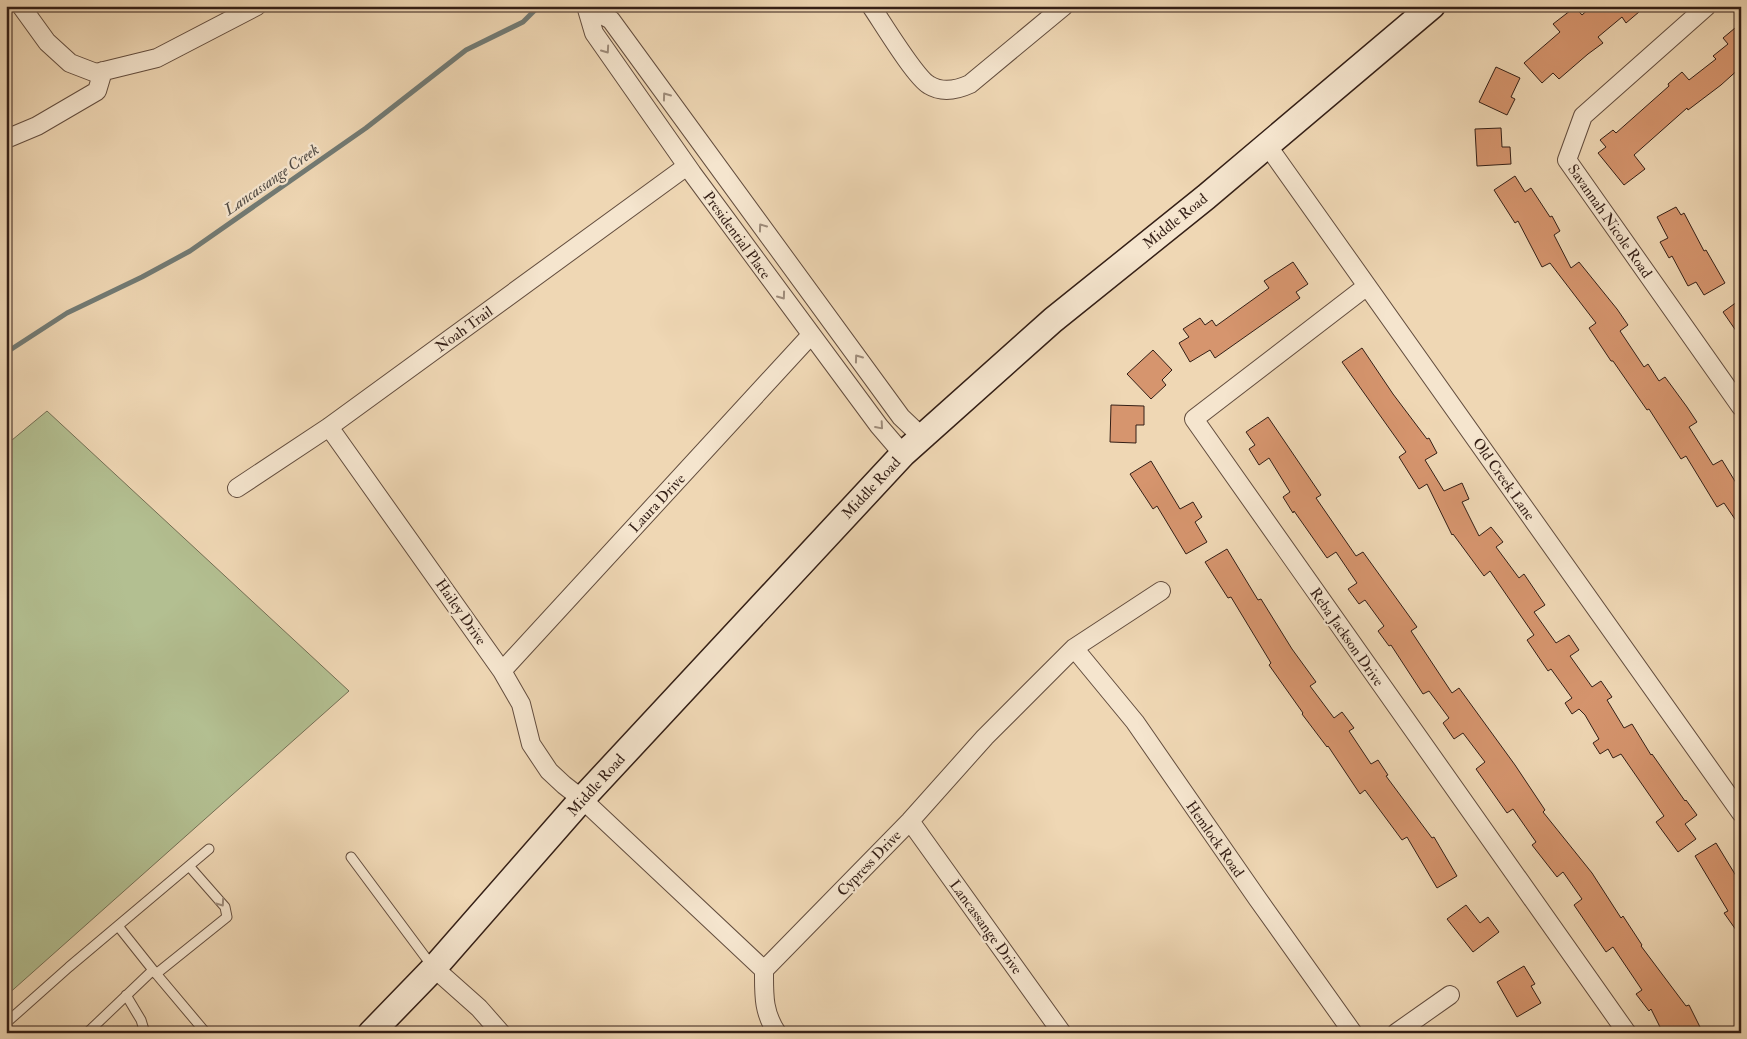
<svg xmlns="http://www.w3.org/2000/svg" width="1747" height="1039" viewBox="0 0 1747 1039" font-family="'IM FELL Double Pica',serif">
  <rect width="100%" height="100%" fill="#efd7b4"/>
  <filter id="stains"><feTurbulence type="fractalNoise" baseFrequency=".004" numOctaves="4"/><feColorMatrix values="0 0 0 0 .2 0 0 0 0 .09 0 0 0 0 .02 0 0 0 .5 -.17"/></filter>
  <radialGradient id="worn" r=".72"><stop offset=".6" stop-color="#630" stop-opacity="0"/><stop offset="1" stop-color="#630" stop-opacity=".3"/></radialGradient>
  <!-- green -->
  <path fill="#b3bf91" stroke="#746f54" d="M47,411l302,280 -343,305v-551z"/>
  <g fill="none" stroke-linecap="round" stroke-linejoin="round">
    <!-- stream -->
    <path stroke="#727b75" stroke-width="5" d="M6,356l4,-6 57,-37 75,-36 48,-26 176,-123 100,-78 57,-28 16,-16"/>
  </g>
  <!-- building -->
  <path fill="#d6956e" stroke="#341f16" d="M1592,6h54l-20,17 -4,-6 -24,20 5,6 -15,11 -29,25 -6,-6 -11,10 -18,-20 36,-31 -7,-8 22,-17 7,8z
    M1741,23v44l-20,18 -33,25 -1,-2 -53,47 11,14 -21,16 -26,-32 8,-6 -6,-7 13,-10 3,3 53,-47 -1,-2 14,-12 7,8 27,-21 -3,-3 15,-12 -5,-6z
    M1496,67l24,11 -9,19 4,2 -8,16 -28,-13z
    M1501,128l1,19h8l1,17 -34,2 -2,-37z
    M1515,176l10,16 6,-4 19,29 2,-1 8,15 -6,4 17,33 8,-6 38,47 11,16 -8,6 24,36 4,-3 11,17 6,-4 22,30 10,15 -8,5 24,38 9,-5 19,31v37l-17,-25 -7,4 -31,-51 -5,3 -32,-50 -2,1 -34,-49h-2l-22,-33 7,-5 -46,-60 -8,4 -24,-46 -3,2 -21,-33z
    M1676,207l5,8 3,-2 20,38 2,-1 19,33 -21,12 -8,-13 -8,4 -16,-30 -3,2 -9,-16 8,-4 -11,-21z
    M1293,262l15,22 -12,8 4,6 -85,60 -5,-8 -20,12 -11,-19 10,-6 -6,-8 17,-11 5,7 7,-5 4,6 53,-38 -5,-7z
    M1741,299v39l-18,-26z
    M1362,348l31,46 34,45 2,-1 8,15 -12,7 19,31 18,-8 7,16 -7,3 17,34 12,-9 12,15 -7,5 23,31 5,-4 21,31 -11,7 22,31 13,-8 10,15 -9,6 22,31 9,-6 11,16 -5,3 17,28 8,-4 19,31 1,-1 33,47 1,-1 11,15 -12,9 11,15 -18,13 -22,-30 8,-6 -43,-62 -8,4 -5,-9 -8,5 -7,-11 6,-4 -14,-24 -6,-6 -7,5 -7,-11 7,-5 -21,-29 -3,2 -21,-31 7,-5 -44,-64 -6,5 -31,-42 -1,1 -25,-51 -8,5 -20,-32 7,-5 -64,-90z
    M1153,350l19,20 -10,10 4,5 -15,14 -24,-25z
    M1111,405l33,1v19h-8v18l-26,-1z
    M1268,417l53,78 -5,3 40,58 7,-4 54,75 -6,4 41,62 7,-5 56,77 30,45 -2,2 49,61 29,45 2,-2 19,29 -1,1 45,60 3,-1 14,28h-40l-12,-24 -2,2 -13,-17 6,-4 -29,-43 -7,5 -32,-47 8,-6 -19,-27 -6,5 -25,-32 4,-3 -23,-33 -6,4 -31,-44 9,-7 -22,-29 -9,6 -11,-16 6,-5 -20,-27 -6,3 -32,-49 -2,1 -11,-15 6,-5 -19,-26 -6,4 -11,-15 9,-6 -21,-31 -9,6 -33,-47 -1,2 -10,-16 7,-5 -21,-34 -10,7 -10,-16 6,-4 -9,-13z
    M1151,461l29,48 13,-7 9,15 -7,5 12,20 -21,12 -29,-48 -4,3 -23,-35z
    M1227,549l31,51 3,-1 31,50 24,33 -6,4 24,32 8,-6 12,16 -5,3 22,33 7,-4 10,15 -2,1 46,62 2,-1 23,39 -20,12 -30,-51 -5,3 -37,-50 -5,4 -32,-48 -1,1 -25,-33 1,-1 -34,-48 2,-2 -40,-66 -3,1 -23,-36z
    M1716,843l25,41v53l-17,-24 4,-2 -33,-55z
    M1466,905l14,18 8,-6 11,15 -26,20 -26,-33z
    M1524,966l11,18 -4,2 10,17 -24,14 -20,-35z"/>
  <g fill="none" stroke-linecap="round" stroke-linejoin="round">
    <!-- service casing -->
    <g stroke="#634d3e" stroke-width="11">
      <path id="service" d="M351,857l81,109
        M118,926l35,44
        M156,974l71,-57 -2,-10 -36,-41
        M126,995l15,25 4,13
        M6,1023l63,-56 140,-118
        M87,1033l66,-63 53,63"/>
    </g>
    <!-- minor casing -->
    <g stroke="#634d3e" stroke-width="20">
      <path id="minor" d="M21,6l26,36 23,21 26,10 61,-15 100,-52
        M586,6l8,27 98,140 187,253 24,28
        M586,6l25,14 290,397 21,20
        M871,6c11,16 44,71 58,79 13,8 28,5 41,-1l94,-78
        M1707,6l-124,110 -16,44 174,247
        M6,139l31,-13 60,-35 6,-20
        M1267,145l474,668
        M1367,286l-173,133 433,614
        M329,427l173,244 19,33 10,40 18,27 15,14 18,14 182,171
        M237,488l92,-61 358,-261
        M1074,648l61,74 122,176 96,135
        M502,671l309,-336
        M910,821l152,212
        M434,968l45,40 22,25
        M764,970l146,-149 75,-84 89,-89 87,-57
        M764,970c0,25 -1,42 13,63
        M1396,1033l54,-38"/>
    </g>
    <!-- secondary casing -->
    <g stroke="#341f16" stroke-width="28">
      <path id="secondary" d="M371,1033l63,-65 148,-169 321,-345 150,-134 153,-123 226,-191"/>
    </g>
    <!-- service -->
    <use href="#service" stroke="#f5e5ce" stroke-width="9"/>
    <!-- minor -->
    <use href="#minor" stroke="#f5e5ce" stroke-width="18"/>
    <!-- secondary -->
    <use href="#secondary" stroke="#f5e5ce" stroke-width="25"/>
  </g>
  <!-- one-way arrows -->
  <defs><path id="oneway-chevron" d="M-2-3.5L2.5 0L-2 3.5" fill="none" stroke-width="1.6" stroke-linecap="round" stroke-linejoin="round" transform="scale(1.25)"/></defs>
  <g stroke="#9e8c7b">
    <use href="#oneway-chevron" transform="translate(606 50) rotate(55)"/>
    <use href="#oneway-chevron" transform="translate(666 96) rotate(-126)"/>
    <use href="#oneway-chevron" transform="translate(762 227) rotate(-126)"/>
    <use href="#oneway-chevron" transform="translate(782 296) rotate(54)"/>
    <use href="#oneway-chevron" transform="translate(858 358) rotate(-126)"/>
    <use href="#oneway-chevron" transform="translate(880 426) rotate(49)"/>
    <use href="#oneway-chevron" transform="translate(221 903) rotate(55)"/>
  </g>
  <g text-anchor="middle" stroke-width="4.5" stroke-linejoin="round" paint-order="stroke">
    <!-- street labels -->
    <g font-size="15" fill="#341f16" stroke="#f5e5ce">
      <text transform="translate(1175 221) rotate(-39)" y="5">Middle Road</text>
      <text transform="translate(1610 221) rotate(55)" y="5">Savannah Nicole Road</text>
      <text transform="translate(737 235) rotate(54)" y="5">Presidential Place</text>
      <text transform="translate(464 329) rotate(-36)" y="5">Noah Trail</text>
      <text transform="translate(1504 479) rotate(55)" y="5">Old Creek Lane</text>
      <text transform="translate(871 488) rotate(-47)" y="5">Middle Road</text>
      <text transform="translate(657 503) rotate(-47)" y="5">Laura Drive</text>
      <text transform="translate(461 612) rotate(55)" y="5">Hailey Drive</text>
      <text transform="translate(1347 637) rotate(55)" y="5">Reba Jackson Drive</text>
      <text transform="translate(596 785) rotate(-48)" y="5">Middle Road</text>
      <text transform="translate(1215 839) rotate(55)" y="5">Hemlock Road</text>
      <text transform="translate(869 863) rotate(-46)" y="5">Cypress Drive</text>
      <text transform="translate(986 927) rotate(54)" y="5">Lancassange Drive</text>
    </g>
    <!-- water labels -->
    <g font-size="16" font-style="italic" fill="#534d46" stroke="#f5e5ce">
      <text transform="translate(271 179) rotate(-35)" y="6">Lancassange Creek</text>
    </g>
  </g>
  <!-- margin -->
  <rect width="1747" height="1039" fill="none" stroke="#efd7b4" stroke-width="25"/>
  <rect x="8" y="8" width="1732" height="1024" fill="none" stroke="#341f16" stroke-width="2.5"/>
  <rect x="12" y="12" width="1722" height="1014" fill="none" stroke="#341f16"/>
  <rect width="100%" height="100%" filter="url(#stains)"/>
  <rect width="100%" height="100%" fill="url(#worn)"/>
</svg>
